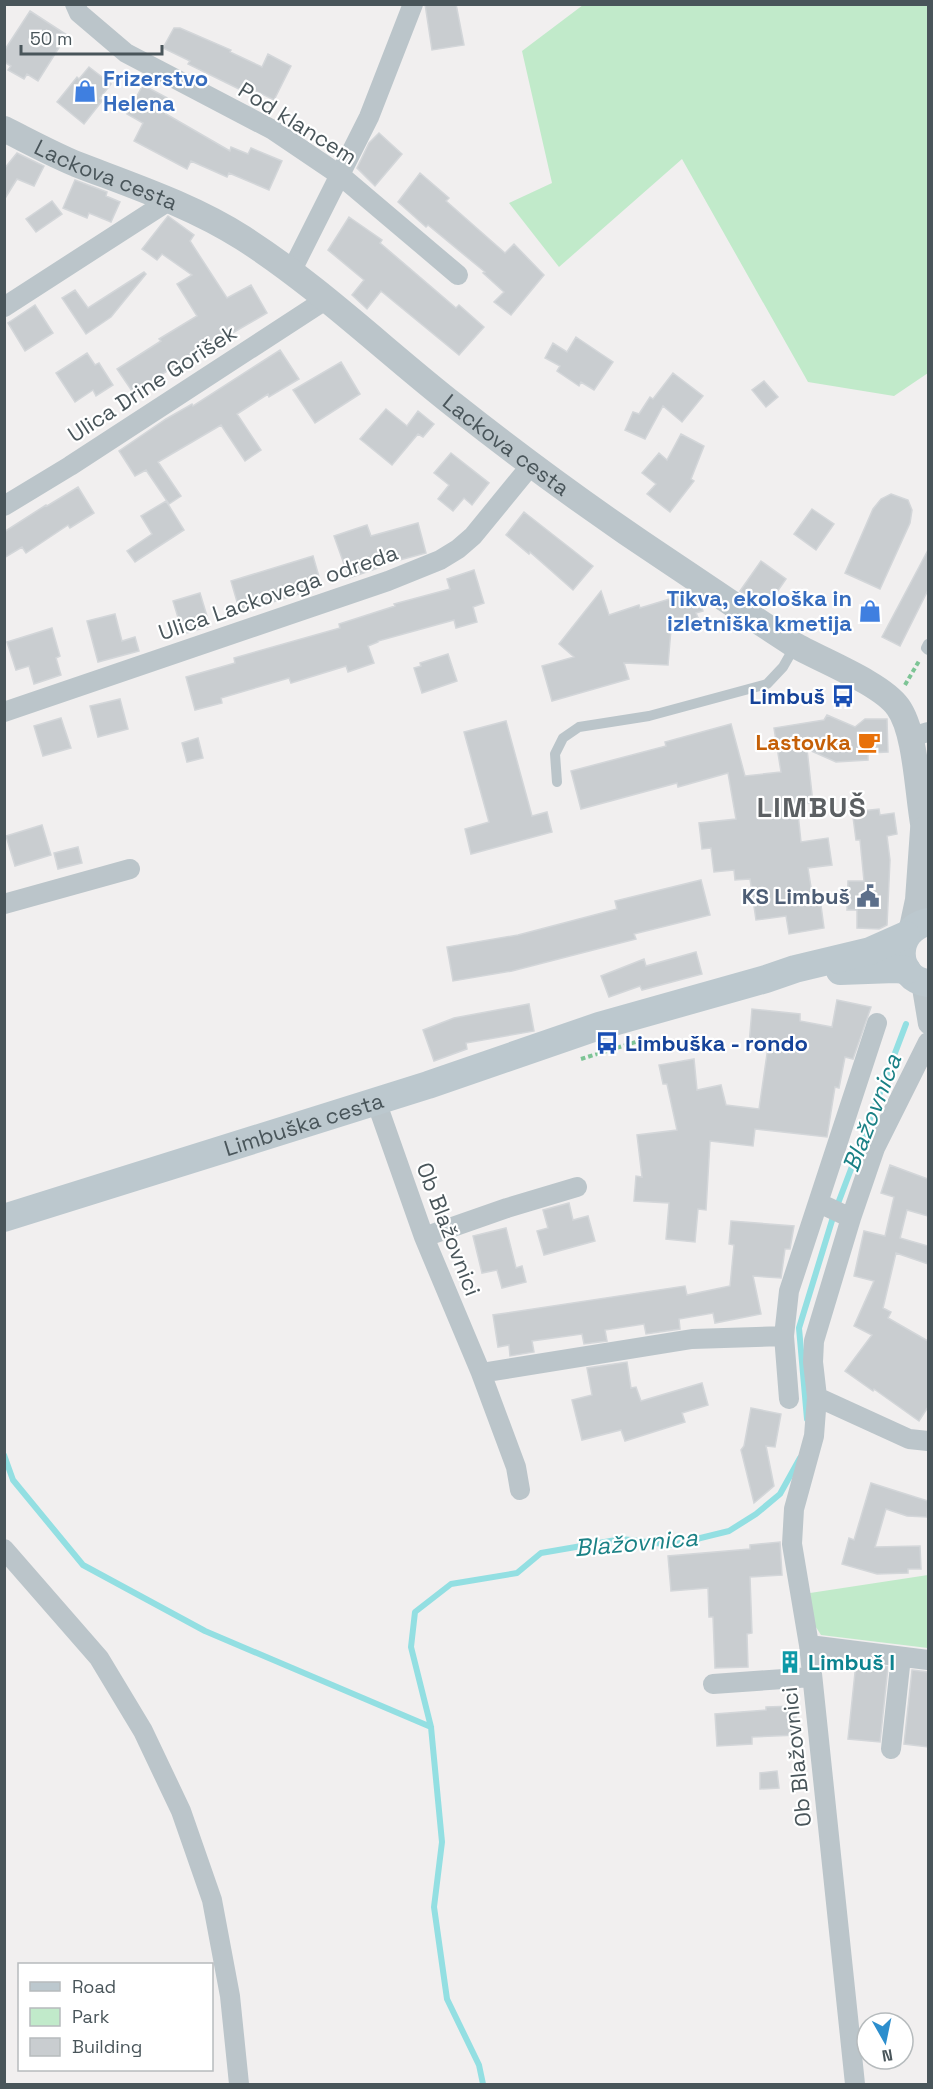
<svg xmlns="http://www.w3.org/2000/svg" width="933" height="2089" viewBox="0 0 933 2089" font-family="'Space Grotesk',sans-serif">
  <rect width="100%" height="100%" fill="#f1efef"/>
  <!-- green -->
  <path fill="#c1eaca" d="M583,5h345v368l-34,23 -86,-14 -126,-223 -123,108 -50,-64 43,-20 -30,-132z
    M928,1575v73l-107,-13 -9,-14 -2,-28z"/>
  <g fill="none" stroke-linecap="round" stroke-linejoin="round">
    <!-- stream -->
    <path stroke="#93dfe2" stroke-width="6" d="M807,1419l-8,-91 35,-114 72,-190
      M4,1455l9,25 70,85 122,66 226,96
      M483,2084l-4,-19 -32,-66 -13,-92 8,-65 -11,-115 -20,-80 4,-35 36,-28 66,-11 24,-20 81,-14 50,6 57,-14 27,-17 24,-20 20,-36"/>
  </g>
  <!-- building -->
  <path fill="#c9cdd0" stroke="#d3d6d9" stroke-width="1.5" d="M425,4h31l8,41 -32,5z
    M30,11l37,24 -29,46 -11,-7 -3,5 -16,-9 3,-4 -7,-4v-11z
    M174,28h6l51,22 -1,2 32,15 6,-13 23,12 -17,34 -20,-10 -3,5 -63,-31 2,-3 -27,-13z
    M89,67l22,17 -11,14 2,3 -18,23 -27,-22 20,-25 2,2z
    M143,85l30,16 -7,13 64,37 1,-4 17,7 3,-6 31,13 -13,29 -40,-17 -2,4 -36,-16 -4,8 -53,-28 9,-18 -16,-9z
    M379,133l23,21 -27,32 -18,-18 12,-25z
    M17,153l27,13 -10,20 -17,-7 -13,21v-31z
    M420,173l29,25 -3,3 59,52 9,-9 30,31 -33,40 -17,-13 10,-10 -21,-19 2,-1 -57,-47 -2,2 -28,-25z
    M75,180l32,12 -1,4 14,6 -9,20 -22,-9 -2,5 -24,-10z
    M52,201l10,13 -26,18 -10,-13z
    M168,216l26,19 -4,6 37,57 24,-13 16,28 -105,61 -28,20 -17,-25 44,-28 -2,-2 38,-23 -20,-32 15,-9 -30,-21 -5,6 -15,-11z
    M349,217l33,23 -2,3 76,65 3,-3 25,22 -25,28 -78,-64 -14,18 -15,-14 12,-15 -36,-30z
    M144,272l2,2 -35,43 -25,17 -24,-36 13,-8 13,18z
    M35,305l18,28 -28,18 -17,-28z
    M576,337l37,25 -19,28 -13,-8 -2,4 -22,-15 3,-5 -15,-8 8,-15 14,9z
    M280,350l19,29 -30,18 -1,-3 -31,20 24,36 -16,11 -24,-36 -63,37 23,34 -12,8 -23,-34 -11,6 -16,-25 47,-32 26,-15 1,2z
    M87,353l8,12 4,-2 14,22 -17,11 -3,-6 -18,12 -19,-29z
    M341,362l19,32 -45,29 -22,-33z
    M673,373l30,23 -21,26 -19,-16 -18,33 -20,-9 8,-18 6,2 11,-17 3,2z
    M764,381l14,16 -12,10 -14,-17z
    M386,409l21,17 11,-15 16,13 -11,13 -5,-3 -26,31 -32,-26z
    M681,434l23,12 -13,33 3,2 -24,31 -23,-18 9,-10 -14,-11 17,-20 8,7z
    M451,453l38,30 -17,22 -8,-7 -11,13 -15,-12 11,-14 -15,-12z
    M78,487l16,26 -24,15 -2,-3 -42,28 -4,-6 -18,11v-26l42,-27 1,1z
    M891,494l17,6 4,10 -2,13 -30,66 -35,-16 28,-64 8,-10z
    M166,501l18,29 -49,32 -8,-11 25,-17 -11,-18z
    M812,509l22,15 -18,26 -22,-16z
    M524,512l69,54 -20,24 -43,-38 -1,2 -23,-19z
    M418,523l8,30 -45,12v2l-32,11 -15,-42 33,-11 4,11z
    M928,550v40l-28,56 -18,-9z
    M313,556l9,31 -82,25 -9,-31z
    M761,561l25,18 -20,29 -26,-17z
    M474,570l10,33 -11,4 4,15 -21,6 -2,-8 -76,21v1l-10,4 6,17 -26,9 -2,-6 -55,17 -2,-5 -68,20 1,5 -27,7 -9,-33 49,-14 -1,-5 106,-30 -1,-4 56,-18 -1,-2 56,-15 -3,-10z
    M601,591l8,24 30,-10 1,3 49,-15 10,7 4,11 -7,2 3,7 -28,9 -3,36 -44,-2 5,16 -77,22 -10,-35 32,-9 -15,-13z
    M200,593l10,33 -27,8 -10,-33z
    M115,614l7,27 13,-4 4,14 -41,11 -11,-41z
    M52,628l8,28 -4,2 5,17 -27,9 -5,-18 -13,4 -9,-28z
    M448,654l9,27 -35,12 -8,-25 7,-2 -1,-3z
    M120,699l8,30 -30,8 -8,-31z
    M827,715l28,12 10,-8h22l1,33 -20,1v7l-32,2 -29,-13 6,54 -16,1 4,38 27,-4 4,27 -24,3 5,32 7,-2 4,30 -35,6 -3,-18 -30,4 -6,-41 -15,1 -1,-10 -20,2 -3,-24 -9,1 -3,-26 37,-4 -8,-46 -50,14 -1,-4 -96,26 -10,-38 95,-25 -1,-4 66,-18 14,52 36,-4 -7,-44 50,-8z
    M61,718l10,30 -28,8 -9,-30z
    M506,721l26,95 15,-4 5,20 -81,22 -6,-25 24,-7 -25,-90z
    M198,738l5,20 -16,4 -5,-19z
    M879,809l1,6 14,-2 3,21 -10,2 3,24 -3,65 -8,4 -22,-1v-18h-10l1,-29h16l-4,-41h-4l-3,-23 9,-1 -1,-5z
    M42,825l9,30 -36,11 -9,-30z
    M78,847l4,16 -24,6 -4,-16z
    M701,880l9,35 -76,19 2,5 -124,32 -59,10 -6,-34 71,-12 99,-26 -2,-8z
    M696,952l6,22 -60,16 -2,-4 -31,11 -8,-21 43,-17 2,7z
    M837,1000l34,7 -18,52 -8,-2 -6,31 -4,-1 -8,50 -72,-8 -2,17 -43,-5 -4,69 -8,-1 -3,33 -29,-3 3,-36 -35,-2 2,-25 6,1 -5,-42 40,-5 -10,-46h-4l-4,-19 35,-6 3,31 24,-5 5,20 33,4 9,-62 -19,-2 3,-36 48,5v7l32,6z
    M529,1004l5,27 -68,12 1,6 -33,12 -11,-31 31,-12z
    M890,1165l38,14v37l-21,-6 -7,28 28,8v18l-32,-11 -13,55 8,4 -3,6 40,23v66l-9,14 -45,-32 -1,2 -28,-20 27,-36 -18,-9 20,-45 -20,-5 10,-45 21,5 9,-39 -13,-4z
    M569,1203l4,17 15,-4 7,25 -51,14 -7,-24 11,-3 -5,-18z
    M731,1221l63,5 -4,23h-5l-4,29 -28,-2 8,38 -46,9 -2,-10 -34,6 1,10 -34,5 -2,-10 -39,6 2,11 -23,3 -2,-10 -50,7 2,11 -24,4 -1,-11 -11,2 -5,-32 192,-29 2,9 43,-9 4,-41 -5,-1z
    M506,1228l10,40 6,-2 4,16 -24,6 -5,-18 -15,3 -9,-37z
    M627,1362l4,26 5,-1 5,14 61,-18 6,22 -26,8 3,9 -60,19 -4,-11 -39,10 -10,-40 20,-5 -5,-27z
    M751,1408l30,6 -6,33 -9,-1 8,40 -20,17 -13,-53 3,-4z
    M871,1483l57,18 -1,16 -20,-1 -21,-7 -11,38 45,-1 1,23h-13v4l-31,1 -35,-10 7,-26 5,2z
    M780,1542l2,33 -32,2 2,56 -5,1 1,33 -33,1 -2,-51h-4l-1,-29 -37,3 -3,-35 82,-7v-4z
    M856,1663l32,4 -8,75 -32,-3z
    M912,1670l16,2v75l-24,-3z
    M795,1706l3,29 -46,2v7l-35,2 -2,-32 51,-4v-3z
    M777,1771l2,17 -19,1v-16z"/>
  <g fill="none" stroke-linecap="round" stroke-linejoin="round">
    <!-- path -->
    <path stroke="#7dc495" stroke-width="4" stroke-dasharray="4.5 3" stroke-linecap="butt" d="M905,685l14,-24
      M581,1059l61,-19"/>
    <!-- service -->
    <path stroke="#bbc5ca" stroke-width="10" d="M928,644l-2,4 2,2
      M557,782l-2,-28 8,-16 16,-11 70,-11 118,-32 16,-17 12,-21"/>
    <!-- minor -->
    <path stroke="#bbc5ca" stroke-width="20" d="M75,4l4,9 47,40 147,77 68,46 117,99
      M291,272l78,-155 44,-113
      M4,307l166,-107
      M4,506l66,-40 255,-166
      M4,712l384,-131 52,-21 18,-11 15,-13 59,-72
      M911,737l17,-5
      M4,904l126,-35
      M921,982l7,42
      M376,1101l48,136 57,136 35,94 4,23
      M819,1203l32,15
      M424,1237l83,-29 70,-21
      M481,1373l211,-34 92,-3
      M817,1397l92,42 19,2
      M789,1399l-5,-63 5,-45 88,-268
      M4,1549l95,109 44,73 38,80 31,89 18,96 9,88
      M809,1645l119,15
      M713,1684l99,-7
      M891,1749l10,-92
      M855,2084l-46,-439 -17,-101 2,-35 20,-73 3,-39 -4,-35 1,-21 37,-123 24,-70 53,-106"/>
    <!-- tertiary -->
    <g stroke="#bbc5ca" stroke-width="26">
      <path id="s1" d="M4,129c24,12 48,25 72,35 57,22 115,41 167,74 75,48 141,112 211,167 72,57 146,111 222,161 39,26 78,53 117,78 27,16 88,39 105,63 21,29 19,104 30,142"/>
      <path d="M912,928l6,-28 5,-70"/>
    </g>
    <!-- secondary -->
    <g stroke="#bcc8ce" stroke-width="28">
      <path d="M928,922c-36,8 -34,57 0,61"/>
      <path d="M840,971l55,-2 12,1"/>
      <path id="s2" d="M4,1218l424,-133 171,-59 167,-47 29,-10 75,-18 36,-16"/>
    </g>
  </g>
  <!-- icons -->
  <defs>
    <g id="shop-bare" transform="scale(1.8)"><path d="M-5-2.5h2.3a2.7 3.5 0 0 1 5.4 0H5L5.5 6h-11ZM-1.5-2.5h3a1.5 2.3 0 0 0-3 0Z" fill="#3f7fe0" stroke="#fff" stroke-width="2.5" paint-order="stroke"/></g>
    <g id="bus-bare" transform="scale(1.8)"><path d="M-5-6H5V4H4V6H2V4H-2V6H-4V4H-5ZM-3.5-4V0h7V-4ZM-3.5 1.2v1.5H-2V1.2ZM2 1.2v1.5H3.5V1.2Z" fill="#1a4fb4" stroke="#fff" stroke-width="2.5" paint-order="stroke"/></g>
    <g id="cafe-bare" transform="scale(1.8)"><path d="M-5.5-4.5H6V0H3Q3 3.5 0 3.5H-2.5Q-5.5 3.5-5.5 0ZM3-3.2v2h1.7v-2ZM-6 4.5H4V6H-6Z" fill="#e8710a" stroke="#fff" stroke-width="2.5" paint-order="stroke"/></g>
    <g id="civic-bare" transform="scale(1.8)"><path d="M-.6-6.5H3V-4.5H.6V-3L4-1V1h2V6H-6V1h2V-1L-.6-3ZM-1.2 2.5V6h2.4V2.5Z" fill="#5c6f8a" stroke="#fff" stroke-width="2.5" paint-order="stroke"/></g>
    <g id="building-bare" transform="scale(1.8)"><path d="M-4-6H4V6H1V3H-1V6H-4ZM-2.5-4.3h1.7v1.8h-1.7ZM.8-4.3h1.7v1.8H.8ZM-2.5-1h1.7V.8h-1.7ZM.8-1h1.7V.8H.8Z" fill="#0f9aa8" stroke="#fff" stroke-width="2.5" paint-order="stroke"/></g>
  </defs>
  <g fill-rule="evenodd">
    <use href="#shop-bare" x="85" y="91"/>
    <use href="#shop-bare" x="870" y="611"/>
    <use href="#bus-bare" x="843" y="696"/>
    <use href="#cafe-bare" x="869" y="742"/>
    <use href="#civic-bare" x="868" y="896"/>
    <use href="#bus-bare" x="607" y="1043"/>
    <use href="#building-bare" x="790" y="1662"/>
  </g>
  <g text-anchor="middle" stroke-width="4.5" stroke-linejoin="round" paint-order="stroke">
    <!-- shop labels -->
    <g font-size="22" font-weight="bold" fill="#366cbe" stroke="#fff" text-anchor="start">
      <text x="103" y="86">Frizerstvo<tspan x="103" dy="25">Helena</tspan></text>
      <text x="852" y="606" text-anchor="end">Tikva, ekološka in<tspan x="852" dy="25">izletniška kmetija</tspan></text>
    </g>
    <!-- street labels -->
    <g font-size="22" fill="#49555a" stroke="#fff">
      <text transform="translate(298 123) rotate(32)" y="8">Pod klancem</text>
      <text dy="8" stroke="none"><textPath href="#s1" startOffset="112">Lackova cesta</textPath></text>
      <text transform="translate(152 383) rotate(-33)" y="8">Ulica Drine Gorišek</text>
      <text dy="8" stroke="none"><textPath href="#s1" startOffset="598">Lackova cesta</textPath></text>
      <text transform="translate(278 592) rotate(-19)" y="8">Ulica Lackovega odreda</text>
      <text dy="8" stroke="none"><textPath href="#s2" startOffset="314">Limbuška cesta</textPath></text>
      <text transform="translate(449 1229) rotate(69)" y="8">Ob Blažovnici</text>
      <text transform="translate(796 1757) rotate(-96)" y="8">Ob Blažovnici</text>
    </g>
    <!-- transit labels -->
    <g font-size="22" font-weight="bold" fill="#164399" stroke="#fff" text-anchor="end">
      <text x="825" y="704">Limbuš</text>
      <text x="625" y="1051" text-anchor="start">Limbuška - rondo</text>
    </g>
    <!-- food labels -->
    <g font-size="22" font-weight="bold" fill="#c56008" stroke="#fff" text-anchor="end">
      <text x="851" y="750">Lastovka</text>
    </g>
    <!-- service labels -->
    <g font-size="22" font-weight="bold" fill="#4e5e75" stroke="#fff" text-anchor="end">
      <text x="850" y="904">KS Limbuš</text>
    </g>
    <!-- culture labels -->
    <g font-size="22" font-weight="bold" fill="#0d838f" stroke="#fff" text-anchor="start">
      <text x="808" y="1670">Limbuš I</text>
    </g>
    <!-- water labels -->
    <g font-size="24" font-style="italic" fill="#1a8185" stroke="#fff">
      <text transform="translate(872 1113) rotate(-69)" y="8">Blažovnica</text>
      <text transform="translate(636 1543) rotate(-5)" y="8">Blažovnica</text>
    </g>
    <!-- district labels -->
    <g font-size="28" font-weight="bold" letter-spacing="1.5" fill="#5c6063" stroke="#fff">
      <text x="812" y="817">LIMBUŠ</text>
    </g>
  </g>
  <!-- border -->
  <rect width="933" height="2089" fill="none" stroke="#49555a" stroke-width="12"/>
  <!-- legend -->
  <rect x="18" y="1963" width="195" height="108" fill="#ffffff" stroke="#b6bbbd" stroke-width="1.5"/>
  <rect x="30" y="1982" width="30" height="9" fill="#bcc8ce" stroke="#b6bbbd" stroke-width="1.5"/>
  <text x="72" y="1993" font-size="18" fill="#49555a">Road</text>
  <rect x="30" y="2008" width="30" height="18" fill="#c1eaca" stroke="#b6bbbd" stroke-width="1.5"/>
  <text x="72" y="2023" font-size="18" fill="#49555a">Park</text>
  <rect x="30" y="2038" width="30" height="18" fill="#c9cdd0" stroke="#b6bbbd" stroke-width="1.5"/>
  <text x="72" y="2053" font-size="18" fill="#49555a">Building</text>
  <!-- north arrow -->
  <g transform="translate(885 2041) rotate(171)"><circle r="28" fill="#ffffff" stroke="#b6bbbd" stroke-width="1.5"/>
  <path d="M0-4.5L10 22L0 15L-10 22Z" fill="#2c8ecd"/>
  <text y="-9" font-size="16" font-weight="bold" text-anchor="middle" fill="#49555a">N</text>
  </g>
  <!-- scale -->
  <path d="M21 45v9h141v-9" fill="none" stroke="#49555a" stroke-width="3"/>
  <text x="30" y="45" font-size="18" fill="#49555a" stroke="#ffffff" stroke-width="4.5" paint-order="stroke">50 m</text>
</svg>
